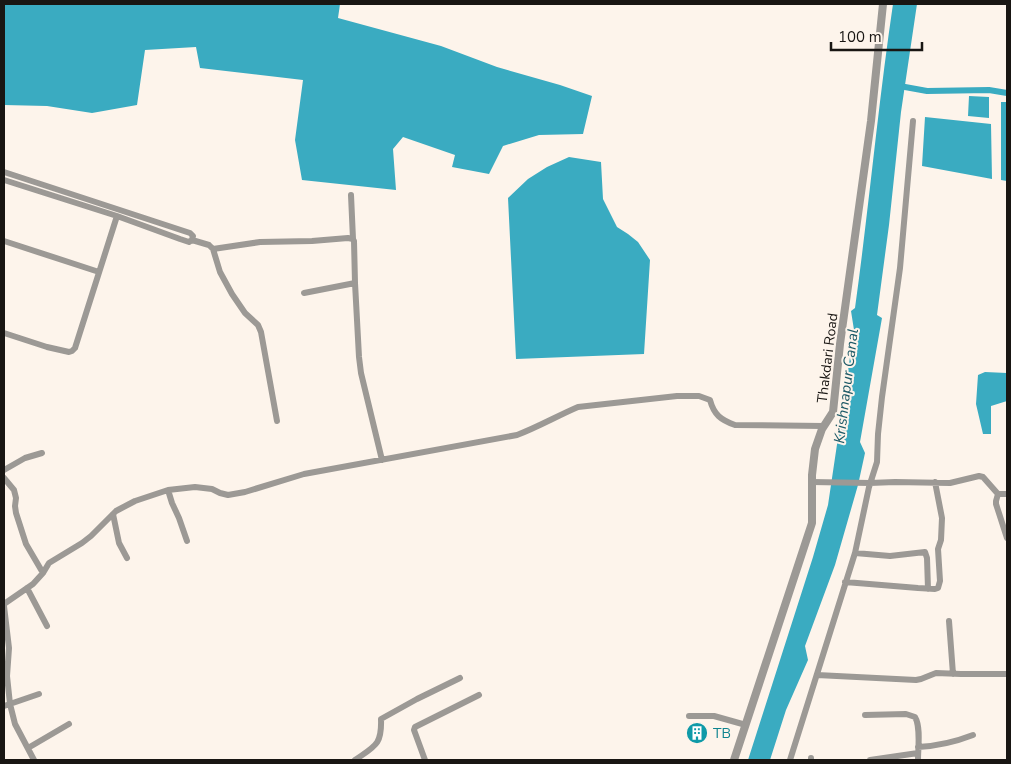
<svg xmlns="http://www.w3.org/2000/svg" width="1011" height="764" viewBox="0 0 1011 764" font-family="'Nunito Sans',sans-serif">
  <rect width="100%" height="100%" fill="#fdf4eb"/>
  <!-- water -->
  <path fill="#3aabc1" d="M4,4h336l-2,14 103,28 56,21 63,18 32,11 -9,38 -44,1 -36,11 -14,28 -37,-7 3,-12 -52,-18 -10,12 3,41 -94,-10 -7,-40 8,-60 -103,-12 -4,-21 -51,3 -8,55 -45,8 -45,-7 -43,-1z
    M893,4h24l-16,108 -12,113 -12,90 5,3 -22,124 5,11 -7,32 -23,80 -30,81 3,14 -22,50 -16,50h-22l65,-203 15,-52 26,-175 -3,-19 4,-3c14,-101 23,-203 38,-304z
    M969,96l20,1v21l-21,-2z
    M1001,102h6v79l-6,-1z
    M925,117l66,7 1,55 -70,-13z
    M569,157l32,5 2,37 14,28 11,7 10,8 12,18 -6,94 -128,5 -8,-161 20,-19 19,-12z
    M985,372l22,1v28l-16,5v28h-8l-7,-30 2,-29z"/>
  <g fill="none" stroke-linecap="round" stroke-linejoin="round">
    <!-- canal -->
    <path stroke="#3aabc1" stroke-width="6" d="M905,87l22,4 62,-1 18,3"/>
    <!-- minor -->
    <path stroke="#9c9995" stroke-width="6" d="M4,172l186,61 3,3 -1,4 -3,2 -9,-3 -63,-23 -113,-36
      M351,195l2,44
      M192,240l17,5 4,4 7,23 12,22 13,19 13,12 3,7 16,89
      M4,241l95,31
      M213,249l47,-7 52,-1 36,-3 5,1 1,2 1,42 4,74 2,16 21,87
      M304,293l51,-10
      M4,333l43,14 22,5 3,-1 3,-3 42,-132
      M4,470l21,-12 17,-5
      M4,478l10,12 2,8 -1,8 1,7 10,31 17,29
      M812,482l58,1 25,-1 55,1 29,-7 4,1 15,17h9
      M168,490l4,13 7,15 8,23
      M998,494l-2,7v3l11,34
      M113,514l6,29 8,15
      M855,553l35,3 35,-4 2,6 1,31
      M845,582l73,6 17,1 3,-1 2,-7 -2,-32 3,-9 1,-22 -7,-36
      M27,588l20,38
      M4,604l29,-20 10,-11 6,-10 33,-20 9,-7 25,-25 19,-10 33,-11 27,-3 17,2 8,4 8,2 17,-3 59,-18 213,-39c21,-8 40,-19 61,-28l99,-11h22l11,4c4,15 11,20 25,25l88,1
      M4,606l5,42 -2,28 3,28 5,20 19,36
      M949,621l4,53
      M817,675l99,5 5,-1 15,-6 25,1h46
      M4,706l35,-12
      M865,715l41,-1 9,3c6,10 3,31 3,43
      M689,716h25l32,9
      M918,747c20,-1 37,-5 55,-12
      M28,748l41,-24
      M355,760c20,-14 27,-15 26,-41l36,-20 43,-21
      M425,760l-11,-30 1,-3 64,-32
      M790,760l65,-207 14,-66 8,-25 1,-28 4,-37 18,-129 13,-147
      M811,760v-2
      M870,760l48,-7"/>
    <!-- tertiary -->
    <path stroke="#9c9995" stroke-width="8" d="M734,760l78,-237v-48l3,-26 7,-20 11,-17 7,-68 31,-223 12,-117"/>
  </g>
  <!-- icons -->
  <defs>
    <g id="building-disc" transform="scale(1.125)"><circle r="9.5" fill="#0f9aa8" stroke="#fdf4eb"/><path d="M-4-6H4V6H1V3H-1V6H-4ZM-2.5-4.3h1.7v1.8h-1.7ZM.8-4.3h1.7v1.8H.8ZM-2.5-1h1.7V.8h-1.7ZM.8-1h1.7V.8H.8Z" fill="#fff"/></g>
  </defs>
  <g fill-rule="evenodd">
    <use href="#building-disc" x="697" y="733"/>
  </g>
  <g text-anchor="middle" stroke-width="4" stroke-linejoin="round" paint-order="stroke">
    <!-- street labels -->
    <g font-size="14" fill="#191613" stroke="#fdf4eb">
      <text transform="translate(827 358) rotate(-83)" y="5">Thakdari Road</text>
    </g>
    <!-- culture labels -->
    <g font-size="14" fill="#0d838f" stroke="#fdf4eb" text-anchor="start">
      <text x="713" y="738">TB</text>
    </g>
    <!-- water labels -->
    <g font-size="15" font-style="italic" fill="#1e5a67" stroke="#fdf4eb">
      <text transform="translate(846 386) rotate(-83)" y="5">Krishnapur Canal</text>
    </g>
  </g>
  <!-- border -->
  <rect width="1011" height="764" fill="none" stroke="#191613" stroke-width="10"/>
  <!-- scale -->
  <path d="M831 42v8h91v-8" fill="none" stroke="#191613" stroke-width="2.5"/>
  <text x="838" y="42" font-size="15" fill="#191613" stroke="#fdf4eb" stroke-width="4" paint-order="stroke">100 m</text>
</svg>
